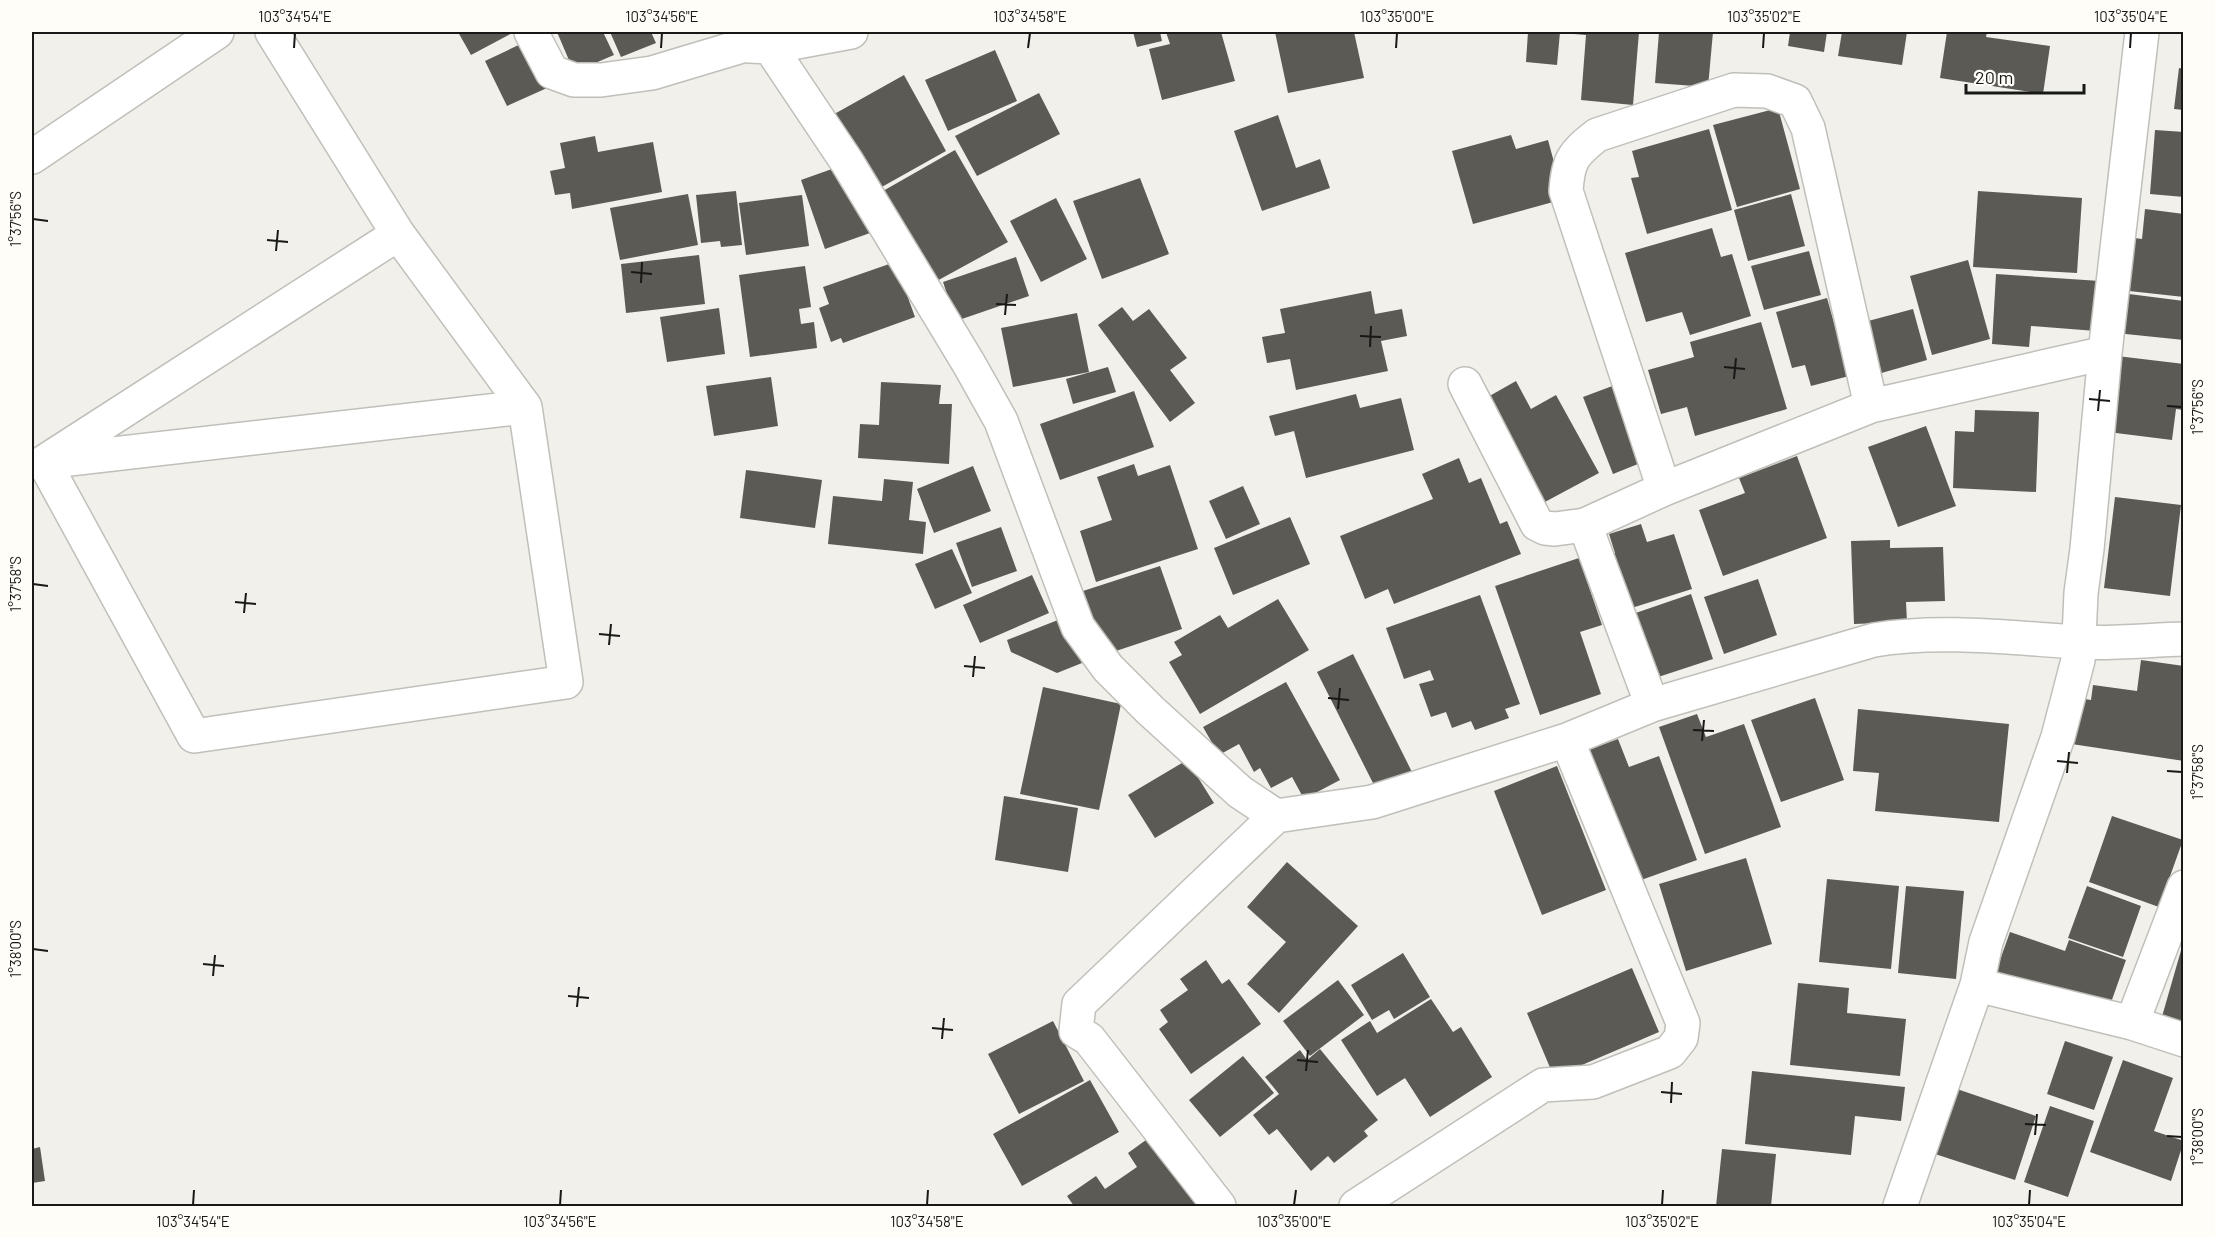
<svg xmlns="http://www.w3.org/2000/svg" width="2215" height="1238" viewBox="0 0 2215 1238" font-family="Barlow,sans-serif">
  <rect width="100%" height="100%" fill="#f1f0ea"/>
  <!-- building -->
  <path fill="#5b5a55" d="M458,32h56l-43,23z
    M557,32h46l11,23 -40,17z
    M610,32h41l5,11 -35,14z
    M1133,32h27l2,9 -25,6z
    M1166,32h55l14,49 -73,19 -13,-51 21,-5z
    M1275,32h79l10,46 -76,15z
    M1528,32h32l-3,33 -31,-3z
    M1562,32h77l-6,73 -52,-5 5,-65 -24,-2z
    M1659,32h54l-5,55 -53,-4z
    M1790,32h37l-3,20 -36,-6z
    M1842,32h65l-5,33 -64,-9z
    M1947,32h40l-1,5 64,9 -7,48 -103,-16z
    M525,42l22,46 -40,18 -22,-45z
    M995,50l22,51 -69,30 -23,-51z
    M2179,68l5,1v41l-10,-1z
    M904,75l42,76 -75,42 -42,-76z
    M1039,93l21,41 -83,42 -22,-40z
    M1778,108l22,81 -63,18 -24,-82z
    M1278,115l18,53 24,-9 10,29 -68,23 -28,-80z
    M1709,129l23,81 -85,24 -16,-56 8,-1 -7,-26z
    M2155,130l29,2v65l-34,-3z
    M1511,135l5,14 32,-9 16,59 -91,25 -21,-73z
    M595,136l3,16 55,-10 9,50 -90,17 -2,-16 -15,2 -5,-24 15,-3 -5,-25z
    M955,150l53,92 -73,40 -52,-91z
    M846,164l24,69 -45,16 -24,-69z
    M1140,178l29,76 -67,25 -29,-78z
    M736,191l6,54 -21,2 -1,-6 -19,2 -5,-48z
    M1978,191l104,7 -5,75 -104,-6z
    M688,194l10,51 -78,15 -10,-52z
    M1791,194l14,52 -57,15 -14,-51z
    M802,195l7,51 -63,9 -7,-52z
    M1056,198l31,61 -46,23 -31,-61z
    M2145,209l39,5v83l-64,-7 7,-53 15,2z
    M1712,228l9,29 11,-3 19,62 -61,19 -8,-23 -36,10 -21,-69z
    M1809,251l12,44 -57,15 -13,-44z
    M699,255l6,49 -79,9 -5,-49z
    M1016,257l13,39 -73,25 -13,-39z
    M1968,260l22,79 -58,16 -22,-79z
    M895,262l20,55 -72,26 -2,-5 -10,4 -12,-34 10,-4 -6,-17z
    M805,266l6,41 -12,2 2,15 13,-2 3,26 -67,9 -11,-82z
    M1996,274l104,7 -4,50 -65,-5 -2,21 -37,-3z
    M1371,291l4,23 27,-5 5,27 -26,5 7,30 -92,19 -6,-31 -23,4 -5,-26 23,-4 -5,-24z
    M2121,293l63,8v39l-68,-7z
    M1827,298l22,78 -38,10 -6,-21 -13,3 -16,-56z
    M1122,307l11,14 16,-12 38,49 -17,12 25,33 -25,19 -72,-97z
    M719,308l6,46 -58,8 -7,-45z
    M1913,309l14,51 -56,16 -14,-52z
    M1077,313l12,59 -76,15 -12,-59z
    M1761,322l26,87 -92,27 -8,-29 -26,7 -13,-44 46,-13 -4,-15z
    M2117,356l67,8v46l-8,-1 -4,31 -64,-8z
    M1108,367l8,25 -43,12 -7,-25z
    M771,377l7,49 -64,10 -8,-50z
    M1516,381l15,28 25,-14 43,78 -56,30 -57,-105z
    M881,382l60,3 -2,19h13l-3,60 -91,-6 2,-34 19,1z
    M1623,382l30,76 -40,16 -30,-77z
    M1134,391l20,56 -94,33 -20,-56z
    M1356,394l4,14 41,-10 13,52 -108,28 -12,-47 -19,5 -6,-20z
    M1975,410l64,2 -3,80 -83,-4 2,-57 19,1z
    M1926,426l30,80 -58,21 -30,-80z
    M1797,456l30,82 -104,38 -24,-66 46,-17 -6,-15z
    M1459,458l10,25 12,-5 19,46 7,-3 14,33 -127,50 -6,-15 -23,10 -25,-63 93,-37 -11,-25z
    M1134,464l4,12 32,-11 28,84 -102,33 -16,-51 32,-11 -15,-43z
    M973,466l18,45 -57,22 -17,-44z
    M746,470l76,10 -7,48 -75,-10z
    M884,479l29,3 -4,38 17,2 -3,32 -95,-10 5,-48 49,5z
    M1243,486l17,38 -34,15 -17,-38z
    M2115,497l66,8 -11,91 -66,-8z
    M1290,517l20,47 -77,31 -19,-47z
    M1641,524l6,18 27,-8 18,55 -70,22 -17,-54 10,-4 -6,-19z
    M1001,527l16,44 -45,16 -16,-44z
    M1890,540v8l53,-1 2,54 -39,1 1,20 -53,2 -3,-83z
    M952,549l20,44 -37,16 -20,-45z
    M1579,558l23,67 -22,7 21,62 -61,21 -45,-129z
    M1160,566l22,63 -78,26 -21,-64z
    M1032,575l17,38 -69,30 -17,-38z
    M1758,579l19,56 -53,19 -20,-57z
    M1691,594l22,65 -67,22 -22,-64z
    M1480,595l40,109 -15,5 4,9 -34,12 -4,-9 -19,7 -6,-16 -15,5 -12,-33 15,-4 -4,-10 -26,9 -18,-51z
    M1278,599l31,51 -109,64 -31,-52 13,-7 -8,-13 46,-27 8,13z
    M1063,618l19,45 -25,10 -46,-21 -4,-12z
    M1353,654l61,122 -36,17 -61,-121z
    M2141,660l43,6v95l-119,-18 7,-46 19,3 2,-15 44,6z
    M1286,682l54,98 -36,19 -12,-22 -21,11 -11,-20 -6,4 -15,-28 -20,11 -16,-28z
    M1043,687l78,17 -22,106 -79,-16z
    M1815,698l29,82 -63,22 -30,-82z
    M1858,709l151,15 -10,98 -124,-11 4,-38 -26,-2z
    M1697,714l9,23 38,-13 37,103 -76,27 -46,-127z
    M1618,739l11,28 30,-11 38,104 -67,24 -48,-132z
    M1187,760l27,43 -59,35 -27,-43z
    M1557,766l49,124 -64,25 -48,-124z
    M1004,796l74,12 -10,64 -73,-12z
    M2112,816l71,24 -24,67 -70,-25z
    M1746,858l26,86 -86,27 -27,-87z
    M1287,862l71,64 -79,87 -32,-29 39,-42 -39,-35z
    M1827,879l72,7 -8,83 -72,-7z
    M1906,886l58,5 -8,88 -58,-6z
    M2087,886l54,20 -18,51 -55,-19z
    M2010,932l55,19 4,-11 57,20 -19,54 -112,-40z
    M2184,940v94l-25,-7z
    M1403,953l27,44 -36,22 -5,-9 -17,10 -21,-35z
    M1206,960l16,24 7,-5 32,45 -70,50 -32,-45 9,-7 -8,-12 28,-20 -8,-11z
    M1632,968l27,64 -105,45 -27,-64z
    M1338,980l26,35 -54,41 -27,-35z
    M1798,983l51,5 -2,25 59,6 -6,57 -110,-11z
    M1431,999l22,33 8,-5 31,50 -62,40 -25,-39 -28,18 -36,-56 29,-19 7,12z
    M1053,1021l31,60 -65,33 -31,-60z
    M2065,1041l48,16 -19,53 -47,-16z
    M1320,1049l58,71 -14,11 4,5 -34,27 -6,-7 -17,15 -34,-42 -8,6 -16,-20 26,-21 -14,-17 35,-27 7,10z
    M1243,1056l31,37 -54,44 -31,-37z
    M2123,1060l50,18 -19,53 30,10 -13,40 -81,-29z
    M1752,1071l153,16 -4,34 -46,-5 -4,39 -106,-11z
    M1090,1080l29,52 -97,54 -29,-52z
    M1957,1089l79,27 -21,64 -80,-26z
    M2050,1106l44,15 -26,76 -44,-15z
    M1157,1132l51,74h-134l-7,-10 29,-20 9,13 32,-22 -9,-14z
    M40,1147l5,34 -13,2v-34z
    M1722,1149l54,5 -5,52h-55z"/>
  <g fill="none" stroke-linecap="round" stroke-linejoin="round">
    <!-- minor casing -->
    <g stroke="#c0bfba" stroke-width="36">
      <path id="minor" d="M531,32l21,40 22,8h27l51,-7 90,-27
        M749,46l21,1 81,-15
        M770,47l77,115 122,202 32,57 77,206 30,41 42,42 90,82 36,24 96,-14 195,-62 85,-35 222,-65c65,-11 138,-2 203,2 35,2 71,-2 107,-3
        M32,157l185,-125
        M398,234l-354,228 150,274 372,-54 -41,-275
        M1465,384l72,140 8,4 10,1 30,-4 79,-36 207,-83 234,-53
        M52,461l473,-54 -127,-173 -126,-202
        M1664,489l-98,-298c2,-31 7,-37 31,-56l137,-45 33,1 28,10 13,27 63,278
        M1585,525l67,180
        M1977,985l155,38 52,17
        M2132,1023l52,-136
        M1219,1206l-130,-167 -13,-8 3,-27 197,-188
        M1356,1206l187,-121 50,-3 77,-30 11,-14 2,-15 -116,-283
        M1900,1206l77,-221 9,-43 72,-205 20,-77 3,-67 6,-44 18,-196 37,-321"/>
    </g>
    <!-- minor -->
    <use href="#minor" stroke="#fff" stroke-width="33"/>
  </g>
  <!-- ticks -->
  <path fill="none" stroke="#181816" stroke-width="2" d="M294,48l1,-15M661,48l1,-15M1028,48l2,-15M1396,48l1,-15M1763,48l1,-15M2130,48l1,-15M33,219l15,2M267,240l21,2M276,251l2,-21M631,272l21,2M641,283l1,-21M996,304l20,1M1005,315l2,-21M1360,336l21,1M1370,347l1,-21M1724,367l21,2M1734,379l2,-21M2089,399l21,2M2167,406l15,1M2098,411l2,-21M33,584l15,2M235,602l21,2M244,613l2,-20M599,634l21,2M609,645l2,-21M964,666l21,2M973,677l2,-21M1328,698l21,2M1338,709l2,-21M1693,730l21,1M1702,741l2,-21M2057,761l21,2M2167,771l15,1M2067,773l2,-21M33,949l15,2M203,964l21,2M213,976l2,-21M568,996l21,2M577,1007l2,-20M932,1028l21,2M942,1039l2,-21M1297,1060l21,2M1306,1071l2,-21M1661,1092l21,2M1671,1103l1,-21M2025,1124l21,1M2035,1135l2,-21M2167,1136l15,1M193,1205l1,-15M560,1205l1,-15M927,1205l1,-15M1294,1205l2,-15M1662,1205l1,-15M2029,1205l1,-15"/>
  <!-- border -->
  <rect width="2215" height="1238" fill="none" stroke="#fefdf8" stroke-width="66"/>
  <!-- scale -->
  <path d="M1966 84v9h118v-9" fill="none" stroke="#181816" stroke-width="3"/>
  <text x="1975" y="84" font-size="18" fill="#181816" stroke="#fefdf8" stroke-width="4.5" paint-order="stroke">20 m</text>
  <rect x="33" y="33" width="2149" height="1172" fill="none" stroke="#181816" stroke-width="2"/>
  <g font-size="15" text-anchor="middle" fill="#181816">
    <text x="295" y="22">103°34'54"E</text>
    <text x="662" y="22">103°34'56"E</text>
    <text x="1030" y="22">103°34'58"E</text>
    <text x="1397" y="22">103°35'00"E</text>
    <text x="1764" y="22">103°35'02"E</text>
    <text x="2131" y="22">103°35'04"E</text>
    <text transform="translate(16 219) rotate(-90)" y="5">1°37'56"S</text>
    <text transform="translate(2198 407) rotate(-90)" y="5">1°37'56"S</text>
    <text transform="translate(16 584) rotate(-90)" y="5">1°37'58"S</text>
    <text transform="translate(2198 772) rotate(-90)" y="5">1°37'58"S</text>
    <text transform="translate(16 949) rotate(-90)" y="5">1°38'00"S</text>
    <text transform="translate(2198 1137) rotate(-90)" y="5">1°38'00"S</text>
    <text x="193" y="1227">103°34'54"E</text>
    <text x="560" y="1227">103°34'56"E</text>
    <text x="927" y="1227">103°34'58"E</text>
    <text x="1294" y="1227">103°35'00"E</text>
    <text x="1662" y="1227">103°35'02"E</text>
    <text x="2029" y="1227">103°35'04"E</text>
  </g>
</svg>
